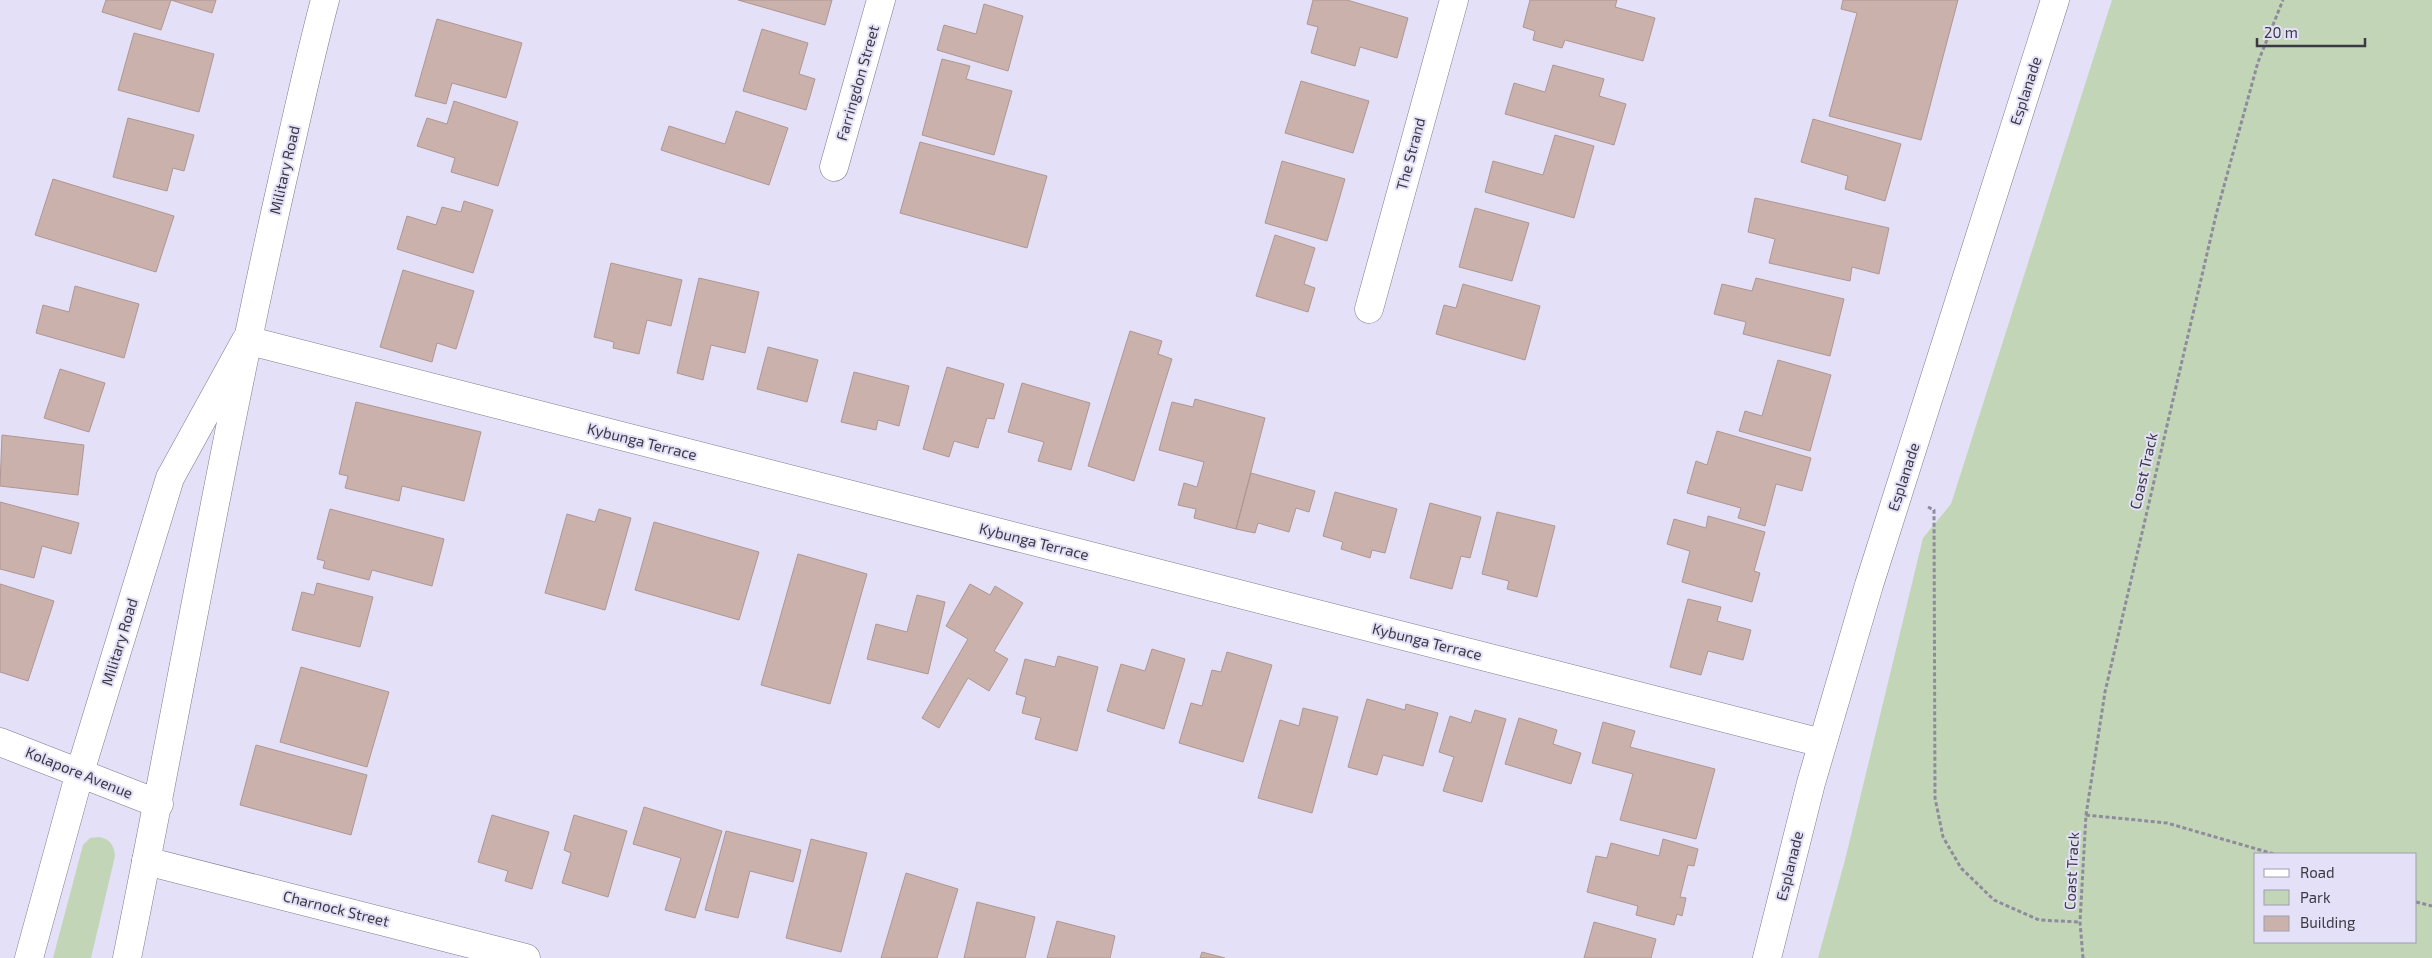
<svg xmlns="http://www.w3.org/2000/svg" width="2432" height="958" viewBox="0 0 2432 958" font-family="'Exo 2',sans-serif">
  <rect width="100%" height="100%" fill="#e3e0f7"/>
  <!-- green -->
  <path fill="#c3d5b7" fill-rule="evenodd" d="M2112,0h320v958h-614l27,-98 78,-322 28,-34zM2416,854v88h-160v-88z
    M99,837c11,2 15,8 16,19l-24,102h-38l30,-113 7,-7z"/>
  <!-- building -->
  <path fill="#cbb1ac" stroke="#af9691" d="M106,0h110l-4,13 -41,-13 -10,30 -59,-18z
    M738,0h94l-7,25z
    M1313,0h34l61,18 -11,40 -37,-11 -5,19 -44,-13 7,-26 -11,-3z
    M1530,0h87l-2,7 40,11 -12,43 -78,-21 -3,8 -29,-8 2,-9 -12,-4z
    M1843,0h115l-37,140 -92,-24 28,-103 -16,-4z
    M984,4l39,12 -15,55 -71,-21 7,-25 32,9z
    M437,19l85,24 -16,55 -54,-15 -6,21 -31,-8z
    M762,29l46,14 -9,31 16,5 -9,31 -63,-19z
    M134,33l80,21 -15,58 -81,-22z
    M942,59l28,7 -4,13 46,12 -18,64 -72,-20z
    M1553,65l51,14 -5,17 27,8 -12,41 -109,-31 9,-31 31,9z
    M1301,81l68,20 -16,52 -68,-20z
    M454,101l64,21 -20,64 -47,-14 4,-14 -38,-12 10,-28 20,6z
    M736,111l52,17 -19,57 -108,-35 8,-24 56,18z
    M128,118l66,17 -10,36 -11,-3 -6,23 -54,-14z
    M1813,119l88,25 -16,57 -40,-12 3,-13 -47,-14z
    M1555,135l39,11 -20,72 -89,-26 8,-31 50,14z
    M920,142l127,34 -20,72 -127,-35z
    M1282,161l63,18 -18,62 -62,-18z
    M53,179l121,37 -18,56 -121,-37z
    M1755,198l134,30 -10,46 -27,-7 -2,14 -81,-18 6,-24 -27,-7z
    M464,201l29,9 -20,63 -76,-24 10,-33 29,9 6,-18 19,5z
    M1475,208l54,15 -17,58 -53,-14z
    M1275,235l40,13 -11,36 11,4 -7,24 -52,-16z
    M611,263l71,17 -11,46 -24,-6 -8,34 -26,-6 1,-6 -20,-5z
    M403,270l71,21 -18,58 -19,-6 -5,19 -52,-15z
    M699,278l60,14 -14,61 -34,-8 -8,35 -26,-7z
    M1756,278l88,21 -14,57 -87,-22 3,-12 -32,-8 8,-30 30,7z
    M1463,284l77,22 -15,54 -89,-26 8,-29 12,3z
    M75,286l64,18 -15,54 -88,-25 7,-28 26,7z
    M1130,331l32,10 -4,13 14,5 -38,122 -46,-15z
    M768,347l50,13 -11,42 -50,-13z
    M1778,360l53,15 -21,76 -71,-20 6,-20 17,5z
    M947,367l57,17 -10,35 -7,-1 -9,30 -24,-7 -5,16 -26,-8z
    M60,369l45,14 -16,49 -45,-14z
    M854,372l55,14 -10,40 -21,-6 -2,10 -35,-8z
    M1022,383l68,20 -19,67 -33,-9 6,-19 -36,-10z
    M1195,399l70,19 -29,111 -42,-11 2,-9 -18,-4 6,-22 13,4 7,-25 -45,-12 13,-48 21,5z
    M356,402l125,30 -17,69 -62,-15 -3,15 -54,-13 3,-12 -9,-2z
    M1717,431l94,27 -9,33 -26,-7 -11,42 -27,-8 3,-10 -54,-15 9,-32 11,4z
    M2,435l82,10 -6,50 -78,-9z
    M1251,473l64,18 -6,21 -13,-4 -7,24 -31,-9 -3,10 -19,-4z
    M1335,492l62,17 -12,44 -13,-3 -2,8 -29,-9 2,-7 -20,-6z
    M0,502l79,21 -8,31 -29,-8 -8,32 -34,-9z
    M1430,503l51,14 -11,41 -9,-2 -9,33 -42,-11z
    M330,509l114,30 -12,47 -60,-16 -3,10 -46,-12 2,-7 -8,-2z
    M599,509l32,9 -26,92 -60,-17 22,-79 28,8z
    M1497,512l58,14 -18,71 -30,-8 2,-8 -27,-7z
    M1708,516l57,16 -11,39 6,2 -8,29 -70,-20 8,-31 -23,-7 7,-25 32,9z
    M654,522l105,30 -20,68 -104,-30z
    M798,554l69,20 -37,130 -69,-19z
    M317,583l56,14 -13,50 -68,-17 10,-38 12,3z
    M0,584l54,17 -26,80 -28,-9z
    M970,584l20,11 5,-9 28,17 -29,48 14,8 -19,32 -21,-13 -29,50 -17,-10 46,-79 -22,-13z
    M917,595l28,7 -17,72 -61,-15 9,-35 31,8z
    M1688,599l33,8 -4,14 34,9 -8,30 -35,-9 -7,24 -31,-8z
    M1152,649l33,10 -21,70 -57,-18 14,-47 24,7z
    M1227,652l45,13 -29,97 -64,-19 12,-40 11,3 10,-36 9,2z
    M1058,656l40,11 -21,84 -42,-12 6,-21 -19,-5 4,-16 -10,-3 9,-35 30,8z
    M301,667l88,25 -22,75 -87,-25z
    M1367,699l38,11 1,-6 32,9 -15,53 -40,-11 -6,20 -29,-8z
    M1303,708l35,9 -26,96 -54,-15 22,-78 19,6z
    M1475,710l31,9 -24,83 -39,-11 11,-34 -15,-5 11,-36 21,7z
    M1519,718l38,12 -4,14 28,9 -10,31 -66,-20z
    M1603,722l32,9 -5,16 85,22 -19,70 -76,-19 13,-46 -41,-11z
    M256,745l111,30 -16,60 -111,-30z
    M644,807l78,24 -27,87 -30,-8 16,-52 -48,-14z
    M492,815l57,17 -17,57 -27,-8 3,-10 -30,-9z
    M574,815l53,16 -19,66 -46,-14 9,-30 -7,-3z
    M726,831l75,19 -8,32 -43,-11 -12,47 -33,-8z
    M811,839l56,14 -26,99 -55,-14z
    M1663,839l35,10 -4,17 -6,-1 -8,32 6,1 -4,18 -5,-2 -3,11 -38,-10 2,-9 -51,-14 9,-36 11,2 4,-15 48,13z
    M906,873l52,16 -21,69h-56z
    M977,902l58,15 -10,41h-61z
    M1057,921l58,15 -5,22h-63z
    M1594,922l62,17 -5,19h-67z
    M1202,952l23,6h-25z"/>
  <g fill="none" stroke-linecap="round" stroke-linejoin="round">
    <!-- minor casing -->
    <g stroke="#7c7a8e" stroke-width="29">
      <path id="minor" d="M834,167l47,-167
        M1369,309l85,-309
        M0,742l159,62
        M146,861l380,97
        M29,958l51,-186 90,-294 76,-138 1576,403"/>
    </g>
    <!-- tertiary casing -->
    <g stroke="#7c7a8e" stroke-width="29">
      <path id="tertiary" d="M1767,958l44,-175 58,-198 186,-585"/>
    </g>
    <!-- secondary casing -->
    <g stroke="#7c7a8e" stroke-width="29">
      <path id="secondary" d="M127,958c52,-259 97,-519 155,-776 14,-61 27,-122 43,-182"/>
    </g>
    <!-- path -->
    <path stroke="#8e8c9c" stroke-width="3" stroke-dasharray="4 2.5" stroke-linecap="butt" d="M1928,507l6,3 1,288 8,39 18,31 33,32 45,20 41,2
      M2086,815l81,8 107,31
      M2416,902l16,4
      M2083,958l-3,-36 6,-107 19,-123 111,-477 42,-153 25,-62"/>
    <!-- minor -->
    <use href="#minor" stroke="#fff" stroke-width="28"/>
    <!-- tertiary -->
    <use href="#tertiary" stroke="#fff" stroke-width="28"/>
    <!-- secondary -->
    <use href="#secondary" stroke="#fff" stroke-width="28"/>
  </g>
  <g text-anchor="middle" stroke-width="4" stroke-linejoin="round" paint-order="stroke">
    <!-- street labels -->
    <g font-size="15" fill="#3b3a43" stroke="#e3e0f7">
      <text transform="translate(858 83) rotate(-74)" y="5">Farringdon Street</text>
      <text transform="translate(2026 91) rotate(-72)" y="5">Esplanade</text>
      <text transform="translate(1411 154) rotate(-75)" y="5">The Strand</text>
      <text transform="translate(285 170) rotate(-77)" y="5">Military Road</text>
      <text transform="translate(642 442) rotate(14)" y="5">Kybunga Terrace</text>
      <text transform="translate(2144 471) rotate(-77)" y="5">Coast Track</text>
      <text transform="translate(1904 477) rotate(-72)" y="5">Esplanade</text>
      <text transform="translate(1034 542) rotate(14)" y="5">Kybunga Terrace</text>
      <text transform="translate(120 642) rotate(-73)" y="5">Military Road</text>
      <text transform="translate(1427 642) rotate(14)" y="5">Kybunga Terrace</text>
      <text transform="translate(79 773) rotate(22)" y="5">Kolapore Avenue</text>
      <text transform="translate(1790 866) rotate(-76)" y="5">Esplanade</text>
      <text transform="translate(2072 871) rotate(-87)" y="5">Coast Track</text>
      <text transform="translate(336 909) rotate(14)" y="5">Charnock Street</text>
    </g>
  </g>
  <!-- legend -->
  <rect x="2254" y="853" width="162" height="90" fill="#e3e0f7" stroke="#a09eaf"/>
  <rect x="2264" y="869" width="25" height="8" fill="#ffffff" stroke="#a09eaf"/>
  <text x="2300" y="878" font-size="15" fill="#3b3a43">Road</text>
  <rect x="2264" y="890" width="25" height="15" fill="#c3d5b7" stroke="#a09eaf"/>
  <text x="2300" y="903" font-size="15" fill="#3b3a43">Park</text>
  <rect x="2264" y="916" width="25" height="15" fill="#cbb1ac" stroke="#a09eaf"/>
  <text x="2300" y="928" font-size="15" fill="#3b3a43">Building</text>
  <!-- scale -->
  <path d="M2257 38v8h108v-8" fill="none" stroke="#3b3a43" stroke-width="2.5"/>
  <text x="2264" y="38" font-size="15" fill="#3b3a43" stroke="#e3e0f7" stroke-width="4" paint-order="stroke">20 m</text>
</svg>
